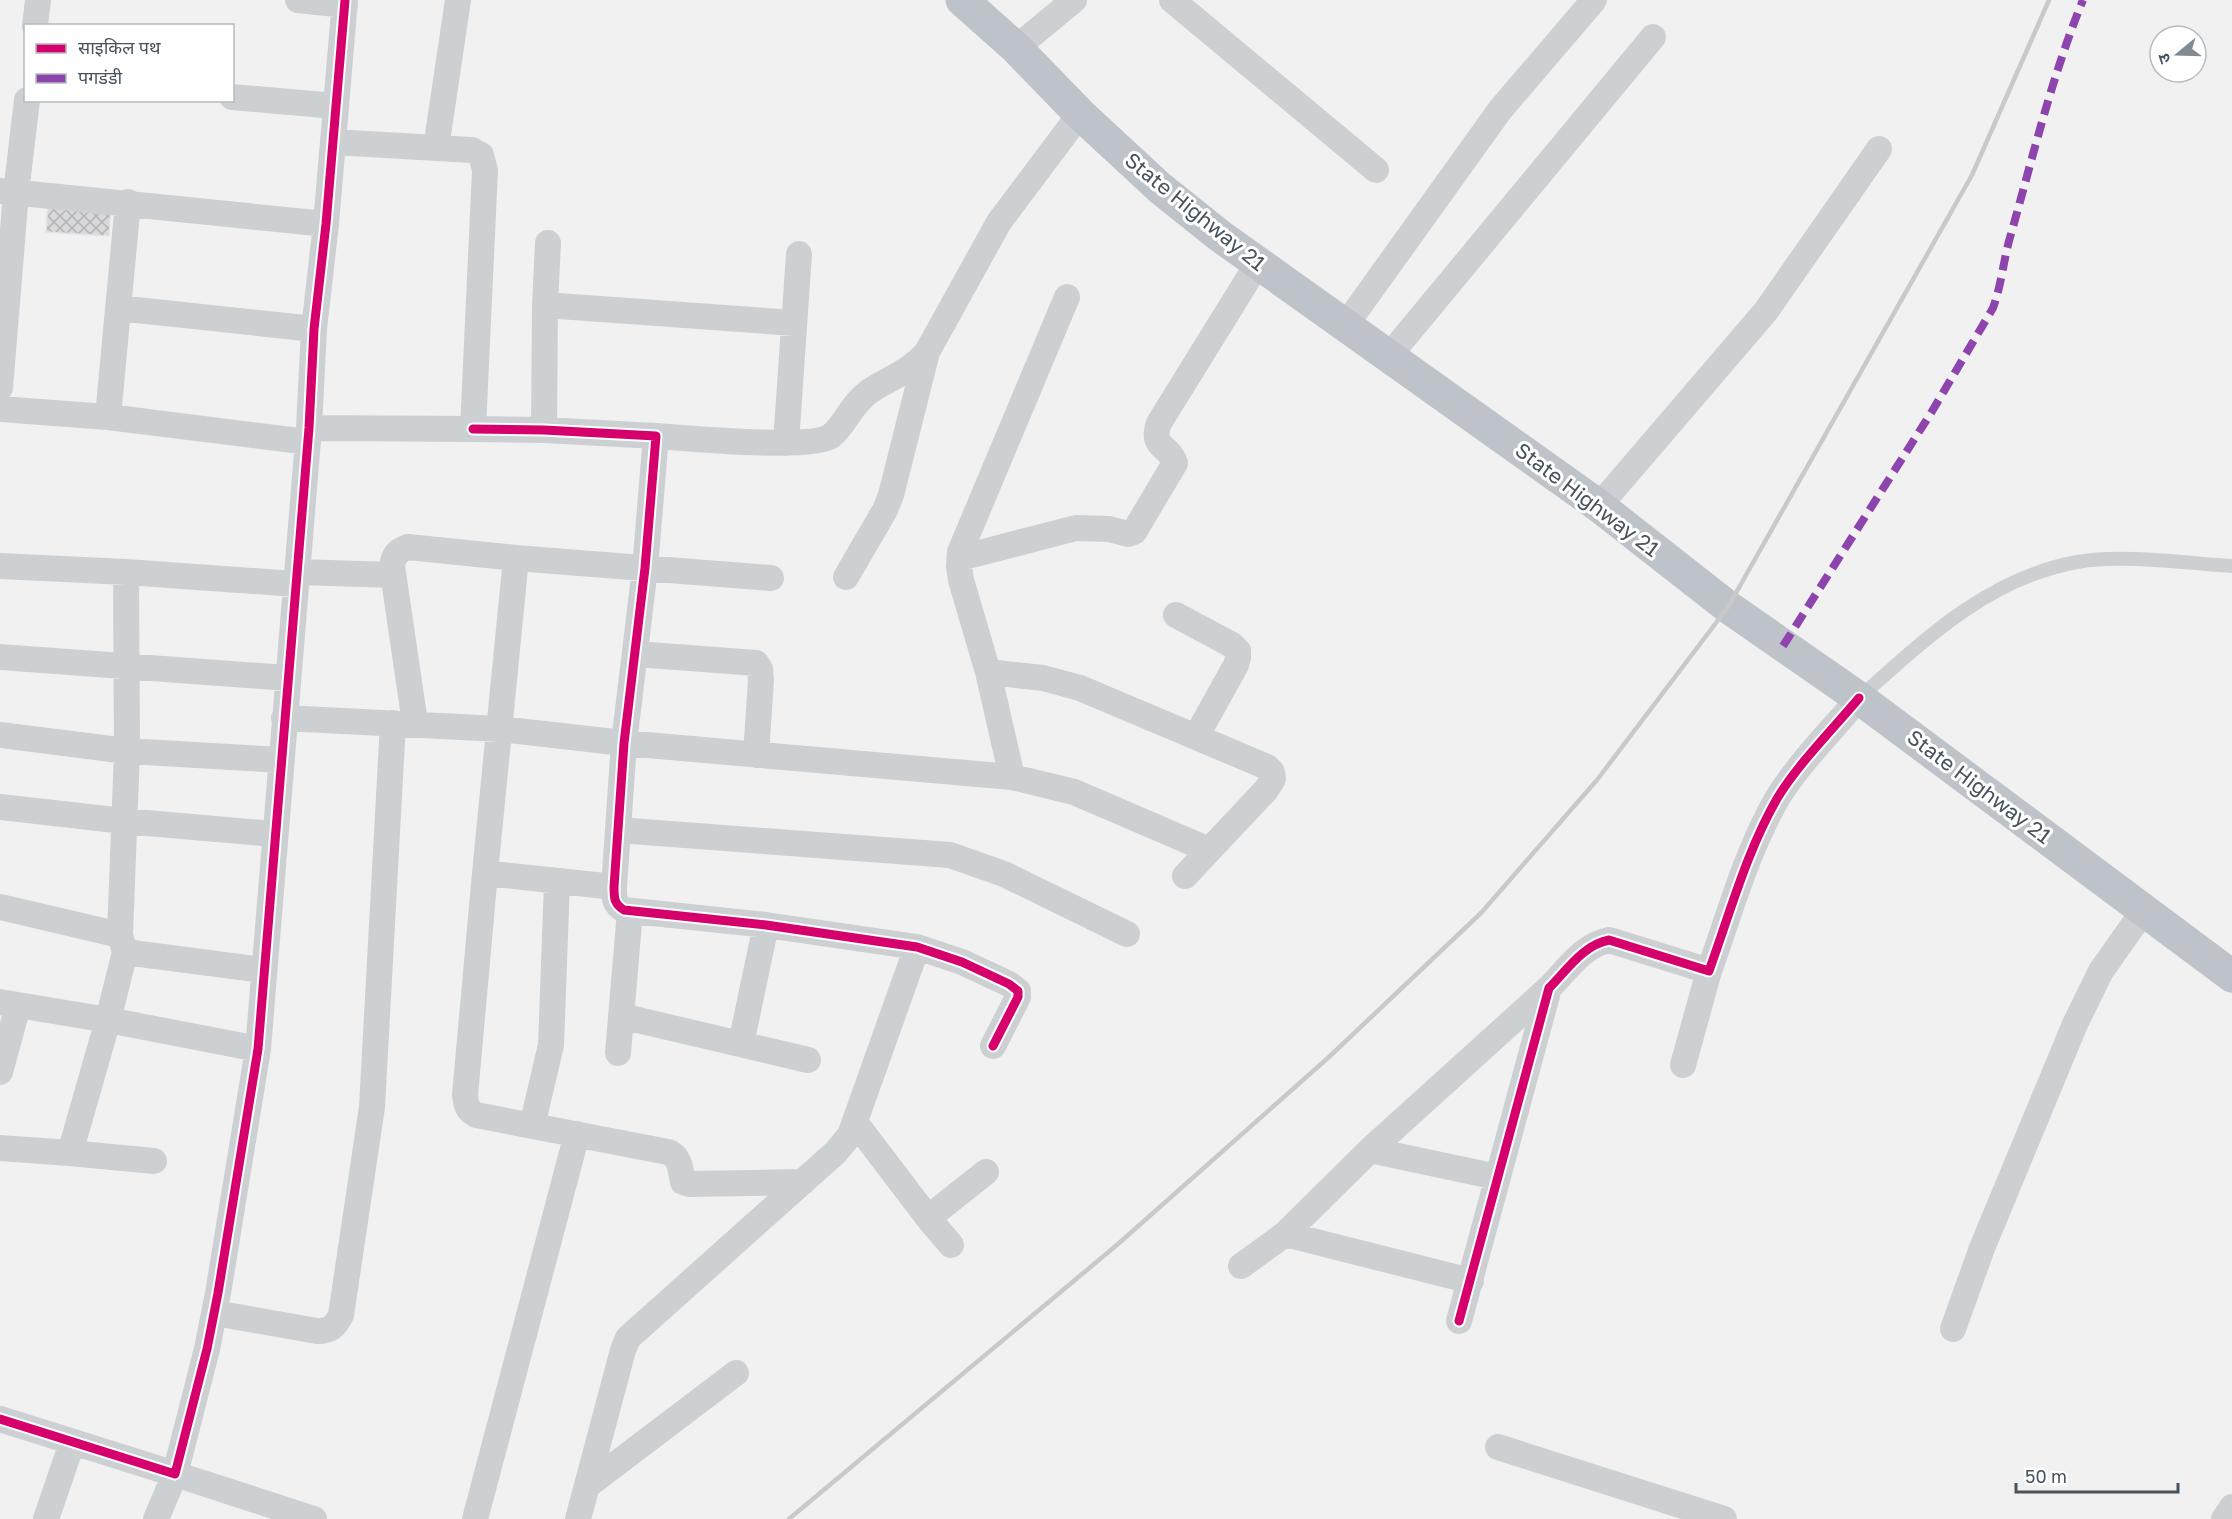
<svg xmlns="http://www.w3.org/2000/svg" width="2232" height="1519" viewBox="0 0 2232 1519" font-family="'Golos Text','Noto Sans Devanagari',sans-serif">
  <defs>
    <pattern id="building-cross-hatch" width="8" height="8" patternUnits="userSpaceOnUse" patternTransform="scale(1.5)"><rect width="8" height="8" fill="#d9d9db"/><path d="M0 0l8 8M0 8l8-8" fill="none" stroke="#b2b3b5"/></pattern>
  </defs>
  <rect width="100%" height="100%" fill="#f2f1f1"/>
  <!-- building -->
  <path fill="url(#building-cross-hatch)" stroke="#e3e3e4" stroke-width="1.5" d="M48,201l63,4 -2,31 -63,-4z"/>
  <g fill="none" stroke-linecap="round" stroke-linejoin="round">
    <!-- lane -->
    <path stroke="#cdd0d2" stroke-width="14" d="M1859,698c65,-58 129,-120 218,-136 44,-8 109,1 155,4"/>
    <!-- street -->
    <path stroke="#cdd0d2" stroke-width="26" d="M298,0l47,5
      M1172,0l204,170
      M35,26l3,-26
      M1016,48l58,-48
      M232,97l104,9
      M436,148l22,-148
      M0,191l326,33
      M545,305l249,18
      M118,308l196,21
      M1345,326l155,-216 94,-110
      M1389,356l264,-319
      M0,388l16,-195 11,-93
      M0,409l108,8 200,25
      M108,417l20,-215
      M309,428l164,1 12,-259 -4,-15 -9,-5 -139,-8
      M473,429l71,1 112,6 -11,132 -21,175 -10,144c0,11 0,17 10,23l142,15 151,22 45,15 47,22 9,7v6l-25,49
      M544,430l1,-125 3,-62
      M656,436c30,2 155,14 175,0 15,-12 20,-32 39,-45 20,-13 41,-20 57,-39l72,-130 81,-108
      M786,443l13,-189
      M1599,506l167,-195 113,-162
      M516,558l-31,315 -20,222c1,10 2,15 11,20l192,37c13,5 12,18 15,30l6,2 114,-2
      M960,558l116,-30 33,1 19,5 6,-2 41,-69c-6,-19 -25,-14 -16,-40l99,-160
      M0,566l126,6 170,12
      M297,572l96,3
      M846,577l39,-67 6,-15 36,-143
      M1176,615l56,30 6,6v7l-2,7 -40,72
      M636,654l120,9 4,6 1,11 -5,75
      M0,657l288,21
      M988,672l55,6 37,10 187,79 5,5 1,7 -7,11 -81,86
      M284,718l216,11 124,14 388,34 62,15 135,58
      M415,723l-23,-157c2,-11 5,-15 16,-19l108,11 255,20
      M0,735l127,16 154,9
      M1012,777l-24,-105 -27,-92 -2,-14 1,-14 107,-255
      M0,807l124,14 150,13
      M618,830l332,25 54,19 123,60
      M485,873l129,14
      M0,907l120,28 5,17 138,18
      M120,935l7,-184 -1,-179
      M0,1002l108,18 17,-68
      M621,1016l187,44
      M741,1044l25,-119
      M618,1053l12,-142
      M1683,1065l26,-94
      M0,1072l18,-66
      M855,1122l73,96 23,27
      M532,1126l19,-81 6,-163
      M0,1148l70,5 38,-133 150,29
      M1370,1150l127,27
      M70,1153l84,8
      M928,1218l58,-46
      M1285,1234l186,47
      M1241,1266l44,-32 85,-84 179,-162
      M215,1313l102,18c13,0 18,-4 24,-16l31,-208 21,-384
      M1459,1321l90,-333c18,-18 34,-43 60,-48l100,31c21,-58 38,-121 69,-174 21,-34 55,-68 81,-99
      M1953,1329l29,-81 93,-224 26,-53 43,-61
      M0,1419l175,55 32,-125 11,-56 40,-244 51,-621 5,-99 12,-105 19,-224
      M1498,1447l226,72
      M587,1486l149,-113
      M46,1519l26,-76
      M156,1519l19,-45 139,45
      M475,1519l102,-385
      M578,1519l45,-169 5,-12 208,-186 14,-17 67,-188
      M2224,1519l8,-12"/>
    <!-- highway -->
    <path stroke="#bdc3c8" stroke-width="33" d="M962,0l54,48 64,66 80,74 60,48 379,270 129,101 131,91 373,278"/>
    <!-- rail -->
    <path stroke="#c7c9cb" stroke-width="4.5" d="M789,1519l329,-275 211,-187 152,-144 116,-133 131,-173 244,-432 77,-175"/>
    <!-- quiet -->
    <path stroke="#8e44ad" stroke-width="8" stroke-dasharray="15 8" stroke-linecap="butt" d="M1783,646l148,-233 62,-105c8,-22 10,-44 16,-67 23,-80 42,-163 74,-241"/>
    <!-- cycleway casing -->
    <g stroke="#fff" stroke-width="13">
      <path id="cycleway" d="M473,429l71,1 112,6 -11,132 -21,175 -10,144c0,11 0,17 10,23l142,15 151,22 45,15 47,22 9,7v6l-25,49
        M1459,1321l90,-333c18,-18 34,-43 60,-48l100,31c21,-58 38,-121 69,-174 21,-34 55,-68 81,-99
        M0,1419l175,55 32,-125 11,-56 40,-244 51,-621 5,-99 12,-105 19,-224"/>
    </g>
    <!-- cycleway -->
    <use href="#cycleway" stroke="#d6006c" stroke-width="9"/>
  </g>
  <g text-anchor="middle" stroke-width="6" stroke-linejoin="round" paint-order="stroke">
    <!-- street labels -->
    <g font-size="21" fill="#46545f" stroke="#fff">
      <text transform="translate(1195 212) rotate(39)" y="7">State Highway 21</text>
      <text transform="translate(1587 500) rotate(37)" y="7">State Highway 21</text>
      <text transform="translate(1979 787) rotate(37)" y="7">State Highway 21</text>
    </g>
  </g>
  <!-- legend -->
  <rect x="24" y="24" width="210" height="78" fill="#ffffff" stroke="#b5bbbf" stroke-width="1.5"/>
  <rect x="36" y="44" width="30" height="9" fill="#d6006c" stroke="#b5bbbf" stroke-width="1.5"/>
  <text x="78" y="54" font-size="18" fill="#46545f">साइकिल पथ</text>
  <rect x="36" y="74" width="30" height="9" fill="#8e44ad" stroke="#b5bbbf" stroke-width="1.5"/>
  <text x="78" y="84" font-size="18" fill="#46545f">पगडंडी</text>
  <!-- north arrow -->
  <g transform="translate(2178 54) rotate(251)"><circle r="28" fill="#ffffff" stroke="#b5bbbf" stroke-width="1.5"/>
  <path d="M0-4.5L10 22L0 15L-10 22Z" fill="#828b92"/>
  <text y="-9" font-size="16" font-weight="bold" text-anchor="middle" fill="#46545f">उ</text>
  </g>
  <!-- scale -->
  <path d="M2016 1483v9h162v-9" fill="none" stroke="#46545f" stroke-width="3"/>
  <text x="2025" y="1483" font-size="18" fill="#46545f" stroke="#ffffff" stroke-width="4.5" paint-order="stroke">50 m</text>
</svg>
